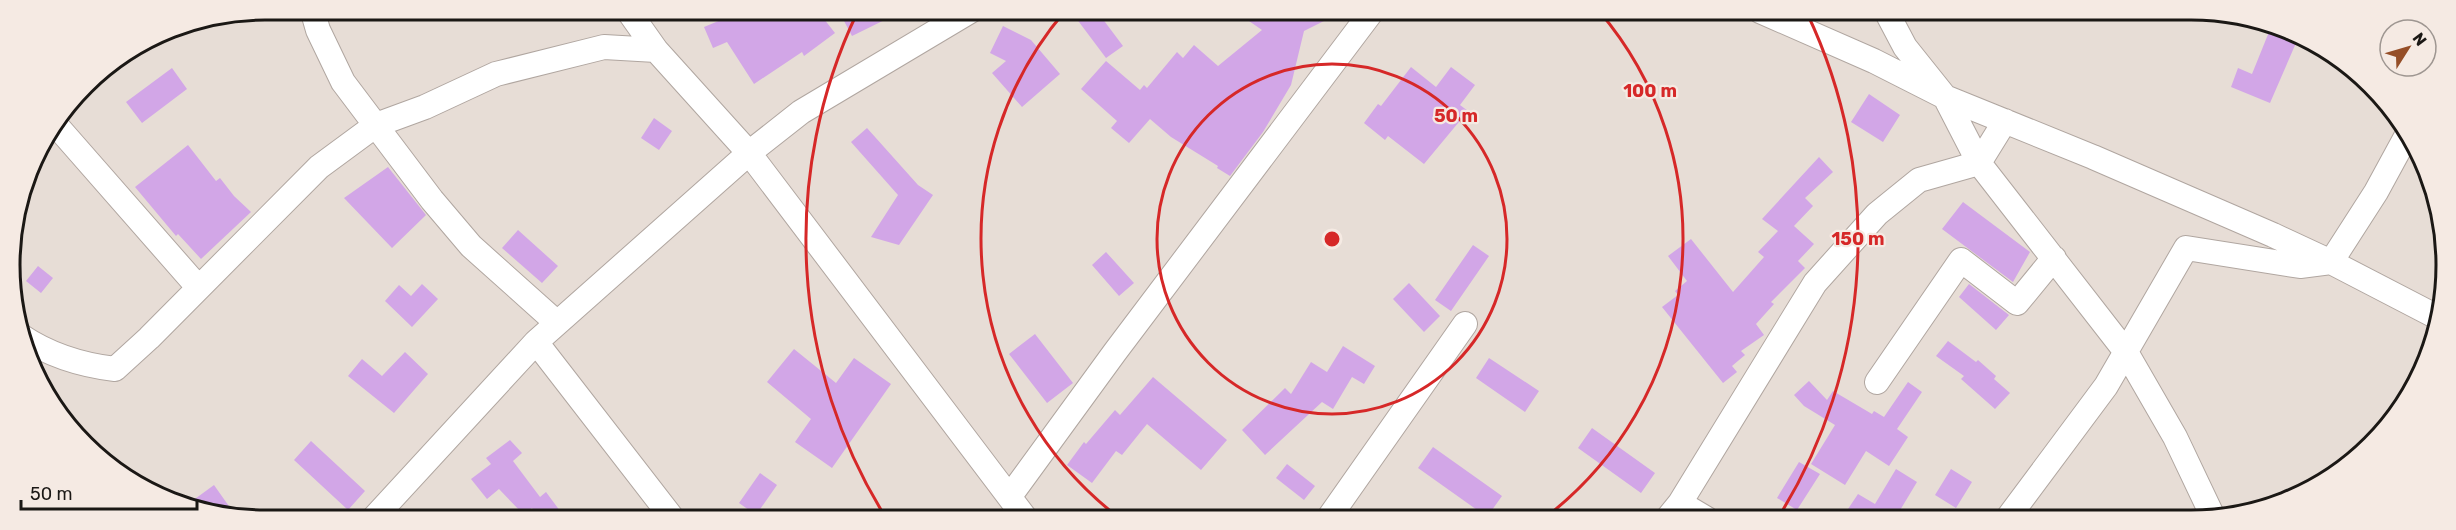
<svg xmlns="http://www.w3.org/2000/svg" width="2456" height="530" viewBox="0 0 2456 530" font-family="Rubik,sans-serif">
  <rect width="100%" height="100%" fill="#e7ddd6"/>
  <!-- building -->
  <path fill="#d2a6e7" d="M745,10h72l18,23 -31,23 -2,-4 -48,32 -27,-42 -14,6 -9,-21z
    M866,10h39l-53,26 -8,-15z
    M1070,10h26l27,36 -17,12z
    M1233,10h36l11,8 15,-8h51l-42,21 -13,54 -28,47 -33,44 -13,-8 1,-2 -47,-29 -21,-18 -21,24 -18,-15 6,-7 -36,-32 25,-28 34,29 4,-5 3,3 30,-36 6,6 11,-13 24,21 44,-36z
    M1003,26l28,14 29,34 -38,33 -30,-34 14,-12 -16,-8z
    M2271,27l28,9 -29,67 -39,-16 7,-19 14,6z
    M1411,67l25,20 15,-20 24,18 -15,20 8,6 -44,53 -36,-28 -3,4 -21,-17 14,-19 3,2z
    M172,68l15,21 -45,34 -16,-21z
    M1869,94l31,21 -17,27 -32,-20z
    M654,118l18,13 -13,19 -18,-12z
    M867,128l51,57 15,10 -34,50 -28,-8 27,-42 -47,-53z
    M188,145l28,36 4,-3 14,18 17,16 -50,47 -23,-25 -2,2 -41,-49z
    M1819,157l14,15 -28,26 8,8 -19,20 20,18 -16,17 7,7 -34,34 3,2 -18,20 8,11 -23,16 4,4 -13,11 5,6 -14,11 -61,-76 16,-12 -3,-4 12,-10 -19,-25 23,-17 42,53 31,-35 -6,-5 20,-21 -16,-12z
    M388,167l38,48 -34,33 -48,-50z
    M1963,202l67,50 -17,30 -71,-53z
    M518,230l40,36 -16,17 -40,-35z
    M1473,245l16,11 -38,55 -16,-11z
    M1106,252l28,31 -15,13 -27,-31z
    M38,266l15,12 -12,15 -15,-12z
    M1409,283l31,33 -16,16 -31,-33z
    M422,284l16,15 -26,28 -27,-26 14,-16 12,11z
    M1969,284l40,31 -13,15 -37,-33z
    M1035,334l38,49 -26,20 -38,-49z
    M1948,341l28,21 2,-2 18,16 -2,3 16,14 -15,16 -34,-30 3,-3 -28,-20z
    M1343,346l32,20 -11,18 -12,-7 -19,32 -11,-7 -57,53 -23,-25 43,-42 6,6 20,-32 16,10z
    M794,349l42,34 18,-25 37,26 -59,84 -37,-26 16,-23 -44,-37z
    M405,352l23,22 -34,39 -46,-37 14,-17 20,17z
    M1489,358l50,33 -14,21 -49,-34z
    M1153,377l74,63 -26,30 -54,-46 -25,31 -6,-4 -24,32 -25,-18 17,-23 2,2 29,-34 5,5z
    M1809,381l18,19 6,-9 39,23 2,-3 10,6 24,-35 14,10 -25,37 11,8 -19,29 -23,-15 -21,34 -34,-21 24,-39 -31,-19 -10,-11z
    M1592,428l63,45 -14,20 -63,-45z
    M510,440l12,13 -9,8 27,36 6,-5 20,27h-26l-8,-11 -9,6 -24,-25 -12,10 -16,-20 20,-15 -5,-6z
    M311,441l54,50 -17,19 -54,-50z
    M1433,447l69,49 -15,21 -69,-49z
    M1799,462l21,12 -23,36 -20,-12z
    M1287,464l28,22 -11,14 -28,-22z
    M1896,469l21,13 -21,35 2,2h-34l-16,-10 10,-15 17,10z
    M1951,469l21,13 -16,26 -21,-13z
    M760,473l17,12 -21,30 -17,-12z
    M214,485l24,34h-7l-43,-15z"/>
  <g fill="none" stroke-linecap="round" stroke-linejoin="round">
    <!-- minor casing -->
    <g stroke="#b0a6a0" stroke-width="26">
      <path id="minor" d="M312,9l6,21 25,52 89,118 39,46 86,77
        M627,9l29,41 93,103 277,366
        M1760,11l114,50 71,36 148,60 180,78 58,27 108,56
        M1886,11l19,36 40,50 34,66 147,189 49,85 39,82
        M56,125l142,162
        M21,336c28,19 60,29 94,33l34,-31 170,-171 57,-42 49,-18 71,-33 108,-27 52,3
        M536,342l137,177
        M1877,382l84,-122 56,43 37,-45
        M1010,496l105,-144 258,-342
        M1680,503l27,16
        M373,519l163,-177 213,-189 52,-41 171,-102
        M1328,519l137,-195
        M1667,519l13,-16 135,-220 62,-69 42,-34 60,-17 26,-42
        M2007,519l99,-133 80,-138 114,18 31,-4 45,-70 31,-57"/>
    </g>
    <!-- minor -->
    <use href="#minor" stroke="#fff" stroke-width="24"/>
  </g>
  <!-- distance rings -->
  <g fill="none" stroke="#d62828" stroke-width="3">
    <circle cx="1332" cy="239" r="175"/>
    <path d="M1118 517A351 351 0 0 1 1065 11M1599 11A351 351 0 0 1 1546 517"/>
    <path d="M886 518A526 526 0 0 1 857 13M1807 13A526 526 0 0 1 1778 518"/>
  </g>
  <!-- crop -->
  <path d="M0 0H2456V530H0ZM265 20H2191A245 245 0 0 1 2436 265V265A245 245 0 0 1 2191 510H265A245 245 0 0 1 20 265V265A245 245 0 0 1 265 20Z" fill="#f5eae3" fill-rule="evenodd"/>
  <path fill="none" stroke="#1b1815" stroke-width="3" d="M265 20H2191A245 245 0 0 1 2436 265V265A245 245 0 0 1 2191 510H265A245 245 0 0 1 20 265V265A245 245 0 0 1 265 20Z"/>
  <circle cx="1332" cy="239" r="9" fill="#d62828" stroke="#f5eae3" stroke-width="3"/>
  <g font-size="18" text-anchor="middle" font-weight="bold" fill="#d62828" stroke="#f5eae3" stroke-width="4.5" stroke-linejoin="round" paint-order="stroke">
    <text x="1650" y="97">100 m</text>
    <text x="1456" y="122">50 m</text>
    <text x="1858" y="245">150 m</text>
  </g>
  <!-- north arrow -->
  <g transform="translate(2408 48) rotate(53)"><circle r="28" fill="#f5eae3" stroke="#9e9691" stroke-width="1.5"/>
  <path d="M0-4.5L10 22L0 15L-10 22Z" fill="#954e27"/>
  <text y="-9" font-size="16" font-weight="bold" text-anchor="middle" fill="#1b1815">N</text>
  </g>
  <!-- scale -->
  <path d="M21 500v9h176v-9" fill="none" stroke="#1b1815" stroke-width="3"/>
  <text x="30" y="500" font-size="18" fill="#1b1815" stroke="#f5eae3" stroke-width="4.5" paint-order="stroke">50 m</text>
</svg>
